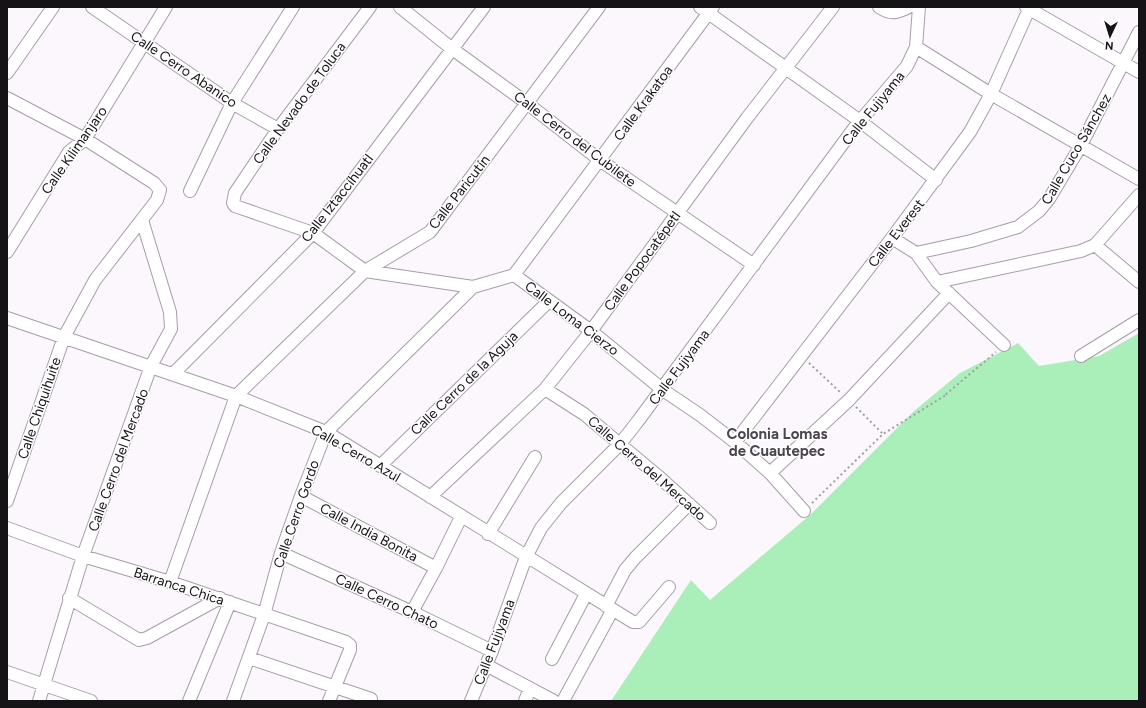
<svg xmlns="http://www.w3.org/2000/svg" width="1146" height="708" viewBox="0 0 1146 708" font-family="Figtree,sans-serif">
  <rect width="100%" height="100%" fill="#fcf6fd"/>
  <!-- green -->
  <path fill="#aaefb9" d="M1139,333v368h-528l80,-121 19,20 100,-85 104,-104 46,-38 58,-30 21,23 60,-10z"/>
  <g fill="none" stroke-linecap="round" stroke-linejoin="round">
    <!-- minor casing -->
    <g stroke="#a79da9" stroke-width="14">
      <path id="minor" d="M92,7l140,96 46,26
        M370,7l-92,122 -43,64 -2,10 2,3 78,27 52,38 108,16 41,-12 77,56 72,59 37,25 35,27 35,31 34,38
        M400,7l51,41 77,56 73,57 153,104
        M700,7l160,114 76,59
        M879,7c12,8 18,6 30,0
        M1026,7l113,65
        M916,47l75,47 148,85
        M7,73l46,-66
        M7,98l78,41 69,44 6,7 -3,10 -62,80 -31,57 -57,164
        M190,191l42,-88 61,-96
        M892,238l24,15 21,29 67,63
        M1095,245l44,37
        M7,252l62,-100 16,-13 81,-132
        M916,253l55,-12 47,-14 21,-16 10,-12 31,-52 59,-115
        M514,275l199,-268
        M937,282l144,-31 14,-6 44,-50
        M7,318l229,78 90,36 307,190h6l30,-35
        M1081,356l58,-36
        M173,374l140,-141 171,-226
        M545,389l39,25 74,62 52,47
        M735,442l157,-204 78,-106 21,-38 39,-87
        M380,466l169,-165
        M770,473l79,-73 100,-107
        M301,496l135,72
        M430,497l115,-108 46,-58 156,-213 86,-111
        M7,528l76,28 87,26 176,60 4,3v5l-21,51
        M488,534l47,-77
        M281,553l131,59 80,39
        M170,582l66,-186 129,-125 65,-39 169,-225
        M69,598l70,42 8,-2 73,-40
        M606,606l19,-36 10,-12 54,-54
        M412,612l24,-44 25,-51
        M249,658l122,41
        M552,659l34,-65
        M486,665l68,36
        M7,672l84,29
        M39,701l44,-145 68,-190 20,-37 -1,-17 -28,-92
        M189,701l41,-99
        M233,701l31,-86 17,-62 20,-57 25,-64 147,-145
        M471,701l21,-50 34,-94 15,-29 20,-25 59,-59 18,-23 217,-294 52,-61 9,-19 3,-40
        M525,701l5,-13
        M563,701l49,-90"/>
    </g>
    <!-- path -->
    <path stroke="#a39ea4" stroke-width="2" stroke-dasharray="2 3" stroke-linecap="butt" d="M809,363l32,30
      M856,407l27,27
      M812,503l71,-69 63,-39h-1l51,-43"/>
    <!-- minor -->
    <use href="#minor" stroke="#fff" stroke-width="12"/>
  </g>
  <g text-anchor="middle" stroke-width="3" stroke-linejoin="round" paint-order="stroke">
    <!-- street labels -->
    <g font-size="14" fill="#161317" stroke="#fff">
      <text transform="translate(184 69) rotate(34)" y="5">Calle Cerro Abanico</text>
      <text transform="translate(299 103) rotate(-54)" y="5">Calle Nevado de Toluca</text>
      <text transform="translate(643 103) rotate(-54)" y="5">Calle Krakatoa</text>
      <text transform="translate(873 108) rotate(-51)" y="5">Calle Fujiyama</text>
      <text transform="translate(575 139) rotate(37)" y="5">Calle Cerro del Cubilete</text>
      <text transform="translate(1076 149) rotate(-60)" y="5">Calle Cuco Sánchez</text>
      <text transform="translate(74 150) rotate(-55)" y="5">Calle Kilimanjaro</text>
      <text transform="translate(459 192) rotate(-52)" y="5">Calle Paricutín</text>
      <text transform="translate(337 198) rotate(-52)" y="5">Calle Iztaccíhuatl</text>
      <text transform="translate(896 233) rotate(-52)" y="5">Calle Everest</text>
      <text transform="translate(642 261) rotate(-54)" y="5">Calle Popocatépetl</text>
      <text transform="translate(572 318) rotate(37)" y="5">Calle Loma Cierzo</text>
      <text transform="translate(679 367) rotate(-53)" y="5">Calle Fujiyama</text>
      <text transform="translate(464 383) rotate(-44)" y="5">Calle Cerro de la Aguja</text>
      <text transform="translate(39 408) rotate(-71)" y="5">Calle Chiquihuite</text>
      <text transform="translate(356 453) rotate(30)" y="5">Calle Cerro Azul</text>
      <text transform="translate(118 460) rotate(-70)" y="5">Calle Cerro del Mercado</text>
      <text transform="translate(647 468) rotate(41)" y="5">Calle Cerro del Mercado</text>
      <text transform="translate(296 514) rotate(-71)" y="5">Calle Cerro Gordo</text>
      <text transform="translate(369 532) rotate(28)" y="5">Calle India Bonita</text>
      <text transform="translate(179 586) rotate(18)" y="5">Barranca Chica</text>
      <text transform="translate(387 601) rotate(25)" y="5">Calle Cerro Chato</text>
      <text transform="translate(494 642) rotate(-69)" y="5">Calle Fujiyama</text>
    </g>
    <!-- neighbourhood labels -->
    <g font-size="15" font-weight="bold" fill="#4d4550" stroke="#fff">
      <text x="777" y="439">Colonia Lomas<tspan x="777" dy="17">de Cuautepec</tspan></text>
    </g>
  </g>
  <!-- border -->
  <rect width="1146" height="708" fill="none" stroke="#161317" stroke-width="16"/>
  <!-- north arrow -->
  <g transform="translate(1110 36) rotate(184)" stroke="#ffffff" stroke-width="3" paint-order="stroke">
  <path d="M0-3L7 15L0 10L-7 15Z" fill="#161317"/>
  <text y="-6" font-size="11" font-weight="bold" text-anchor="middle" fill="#161317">N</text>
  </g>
</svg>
